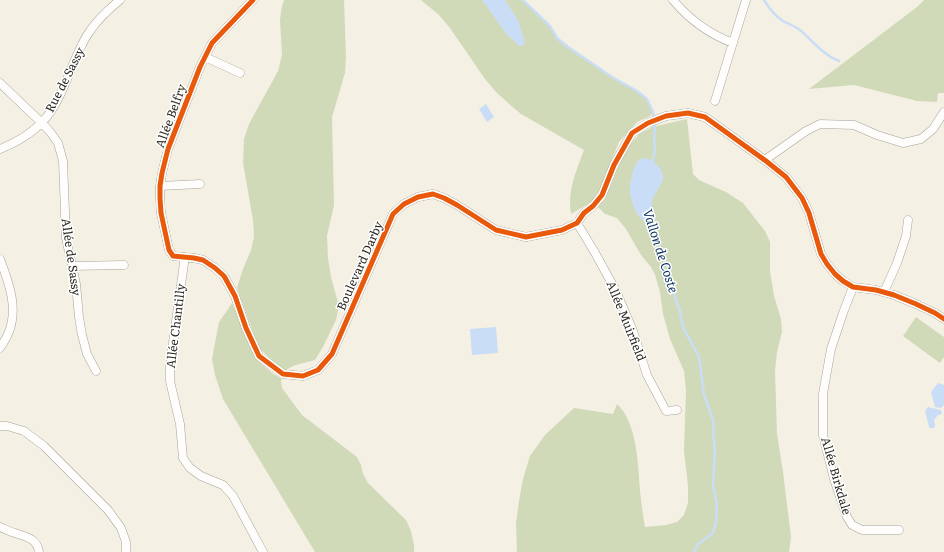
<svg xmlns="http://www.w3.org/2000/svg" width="944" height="552" viewBox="0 0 944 552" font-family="Literata,serif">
  <rect width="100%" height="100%" fill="#f5f0e4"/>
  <!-- green -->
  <path fill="#d1dab8" d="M284,0h60l2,57 -1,16 -13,44 2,88 -7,31 1,22 3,19 8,29 -3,14 -13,27 -8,13c-10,3 -22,4 -30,11l-10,-8 -15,-14 -6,-14 -17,-47 6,-19 8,-19 3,-13 -1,-17 -10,-57 1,-24 5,-15 29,-53 4,-16 -2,-35 2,-14z
    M421,0h102l27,26 7,12 11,9 31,22 25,15 13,7 10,8 6,13 -3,4 -13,6 -18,20 -20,49 -6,10 -22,13c-4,-24 5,-42 13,-64l-63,-36 -13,-11 -12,-11 -11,-13 -35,-51 -11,-13z
    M924,0h20v93h-6l-1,9 -20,-1 -63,-16 -45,4 108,-82z
    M687,119l6,55 6,6 27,12 17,11 22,28 5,11v29l4,25 7,23 1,13 -5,20 -2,19 2,63 6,38 8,65 -2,15h-272l-1,-28 3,-23 4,-22 7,-23 15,-21 29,-27 39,6 4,-10c20,18 21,60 23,86 1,12 3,25 5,37l21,-2 11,-3 7,-7 4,-12v-17l-4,-35 2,-61 -2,-19 -14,-32 -7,-25 -3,-22 -5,-17 -4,-8 -10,-12 -15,-26 -9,-11 -12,-4 -7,-7 7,-8 18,-43 7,-11 9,-11 13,-7z
    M232,303l23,55 17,15 10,6 -1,2 1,7 20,27 55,42 4,8 2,9 5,9 38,37 5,11 3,14v7h-99l-92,-153 -8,-24 -3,-16 7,-37 7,-10z
    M916,317l28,20v20l-4,6 -37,-27z"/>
  <!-- water -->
  <path fill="#c9def6" d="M482,0h23l13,20 7,23 -3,3h-2l-13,-11z
    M486,104l8,13 -7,5 -8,-13z
    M643,158c9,2 10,2 16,9 12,15 -7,23 -7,37 -1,5 2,10 4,15l-3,2 -5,2 -8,-5 -5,-8 -5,-15v-11l4,-16 4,-7z
    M496,327l2,26 -26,2 -2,-26z
    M938,383l6,2v20l-3,3 -6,-1 -4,-15z
    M928,407l13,3 1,4 -4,1 -4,5 1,6 -1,2h-4l-1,-1 -4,-16z"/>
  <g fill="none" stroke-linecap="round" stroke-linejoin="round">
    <!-- stream -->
    <path stroke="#c9def6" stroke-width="2.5" d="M523,0l27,26 7,12 11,9 44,30 25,14 10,8 6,13 2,16 -1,14 1,8 -3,14
      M764,0c5,8 11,16 19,21 6,3 11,5 17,9 13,11 23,25 39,31
      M650,220l19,50 7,31 4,10 3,16 16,30 5,38 7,19 3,10 -1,8 2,19 -2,34 4,19 -1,18 -3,11 -16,12 -3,7"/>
    <!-- minor casing -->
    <g stroke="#a6a39a" stroke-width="9">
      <path id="minor" d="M253,0l-41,43 -12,24 -32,82 -6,24 -2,13v12l1,15 8,37 4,6 21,2 9,2 12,8 9,8 11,20 11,32 13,28 24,18 20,2 15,-6 14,-16 61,-140 11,-10 14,-7 15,-3 11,4 13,7 39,25 30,7 36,-7 15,-7 7,-10 9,-7 9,-11 12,-30 18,-32 16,-10 18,-7 22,-3 17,4 61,44 20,16 16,21 7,15 12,41 6,10 8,10 8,7 10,6 23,3 18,5 22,9 19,9 9,6
        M673,0c16,19 36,34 60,43
        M205,57l35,16
        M0,83l25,24 17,16 9,10 7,10 5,18 3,77 10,46 3,33 3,18 5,19 9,17
        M715,101l31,-101
        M0,149c20,-8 39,-20 51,-38 12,-17 18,-39 27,-58 4,-8 7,-16 12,-22 8,-12 19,-22 30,-31
        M766,161l3,-4 37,-26 14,-7 34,1 23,10 26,8 18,-4 12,-10 11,-17
        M160,186l40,-2
        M577,223l17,28 22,40 17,40 14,44 19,36 11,-1
        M184,257v6l-14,102v16l10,43 3,34 7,10 11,8 22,9 10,11 30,56
        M0,259c9,24 19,50 8,75 -2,5 -5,9 -8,14
        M72,266l52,-1
        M853,287l-10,26 -12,36 -8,45v41l11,44 13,38 5,8 10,5h37
        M884,292l13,-29 9,-27 2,-16
        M0,426h7l17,5 20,15 64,64 13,18 5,14v10
        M0,527c5,2 10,5 15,6 11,4 22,5 24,19"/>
    </g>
    <!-- minor -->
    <use href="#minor" stroke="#fefdfb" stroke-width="8"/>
    <!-- cycleway casing -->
    <g stroke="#fff" stroke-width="8">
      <path id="cycleway" d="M253,0l-41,43 -12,24 -32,82 -6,24 -2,13v12l1,15 8,37 4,6 21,2 9,2 12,8 9,8 11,20 11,32 13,28 24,18 20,2 15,-6 14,-16 61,-140 11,-10 14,-7 15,-3 11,4 13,7 39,25 30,7 36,-7 15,-7 7,-10 9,-7 9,-11 12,-30 18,-32 16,-10 18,-7 22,-3 17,4 61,44 20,16 16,21 7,15 12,41 6,10 8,10 8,7 10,6 23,3 18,5 22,9 19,9 9,6"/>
    </g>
    <!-- cycleway -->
    <use href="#cycleway" stroke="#e8590c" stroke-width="5"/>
  </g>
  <g text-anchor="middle" stroke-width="3" stroke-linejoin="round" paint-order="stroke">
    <!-- street labels -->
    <g font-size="12" fill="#2d2a22" stroke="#fff">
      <text transform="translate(65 80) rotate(-63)" y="4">Rue de Sassy</text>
      <text transform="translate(171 116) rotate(-70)" y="4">Allée Belfry</text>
      <text transform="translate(71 257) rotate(82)" y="4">Allée de Sassy</text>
      <text transform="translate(360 266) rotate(-66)" y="4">Boulevard Darby</text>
      <text transform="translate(626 321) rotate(68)" y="4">Allée Muirfield</text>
      <text transform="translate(176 326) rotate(-83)" y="4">Allée Chantilly</text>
      <text transform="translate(836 476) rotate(74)" y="4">Allée Birkdale</text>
    </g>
    <!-- water labels -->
    <g font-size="13" font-style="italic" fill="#0b335f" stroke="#fff">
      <text transform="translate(661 251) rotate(72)" y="5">Vallon de Coste</text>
    </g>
  </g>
</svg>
